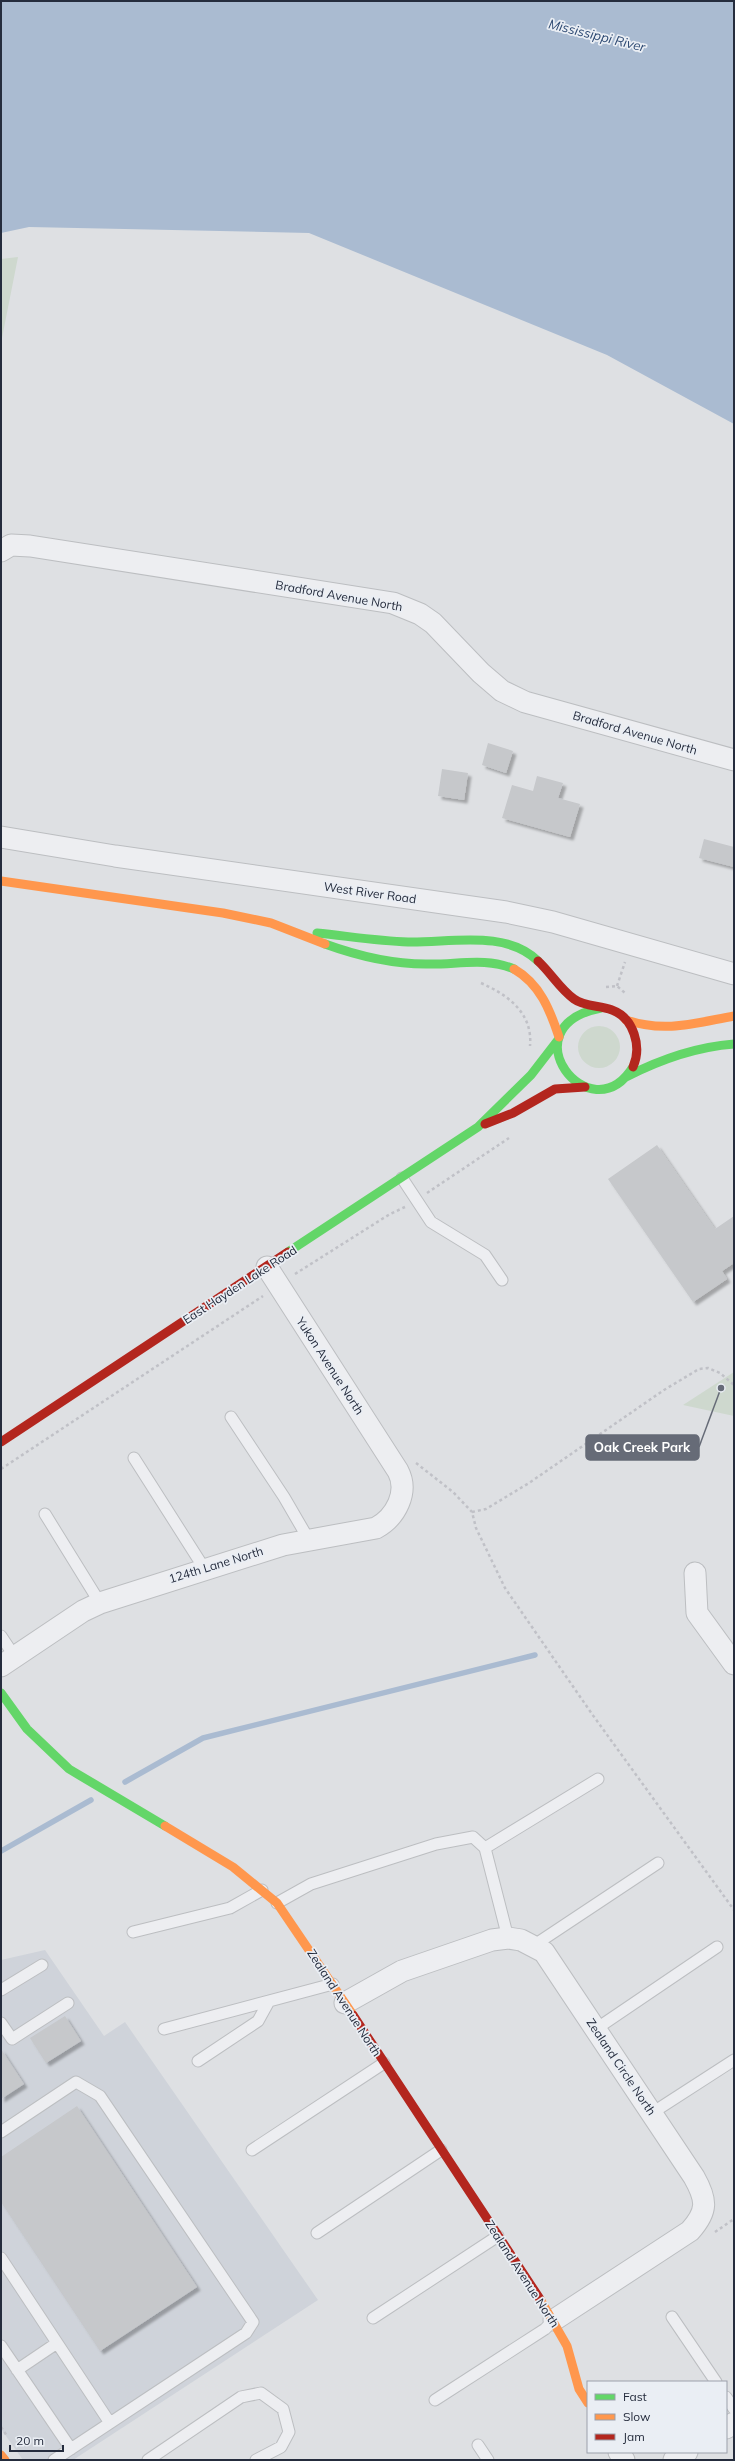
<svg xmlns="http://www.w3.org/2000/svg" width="735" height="2461" viewBox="0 0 735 2461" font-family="Mulish,sans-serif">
  <defs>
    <filter id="shadow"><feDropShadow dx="3.5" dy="3.5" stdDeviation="1" flood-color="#0004"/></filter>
  </defs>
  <rect width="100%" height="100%" fill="#dee0e3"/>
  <!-- built -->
  <path fill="#cfd3da" d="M45,1950l59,86 21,-14 193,278 -245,160h-50l-22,-31v-469z"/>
  <!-- green -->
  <path fill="#ced8ce" d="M18,257l-17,86v-84z
    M578 1047a21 21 0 1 1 42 0a21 21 0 1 1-42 0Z
    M734,1372v44l-51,-11z"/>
  <!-- water -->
  <path fill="#aabbd1" d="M1,1h733v423l-127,-69 -298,-122 -280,-6 -28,6z"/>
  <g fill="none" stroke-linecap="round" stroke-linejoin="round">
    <!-- stream -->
    <path stroke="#aabbd1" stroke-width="5.5" d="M125,1782l78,-44 332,-83
      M1,1851l90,-51"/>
  </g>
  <!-- building -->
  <path fill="#c6c8cb" filter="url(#shadow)" d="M488,743l25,8 -7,22 -24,-8z
    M442,769l26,4 -4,27 -26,-4z
    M537,776l26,7 -5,15 22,6 -10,33 -68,-19 10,-33 21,6z
    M704,839l30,8v20l-35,-9z
    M657,1145l58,84 19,-13v47l-12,8 5,8 -34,23 -85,-123z
    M65,2016l16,25 -35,22 -16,-25z
    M1,2049l23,35 -23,15z
    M77,2106l120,181 -97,64 -99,-149v-45z"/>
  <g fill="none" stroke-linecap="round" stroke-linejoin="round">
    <!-- lane casing -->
    <g stroke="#bcbec1" stroke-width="13">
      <path id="lane" d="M402,1178l29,44 54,33 17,25
        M231,1417l53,80 25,43
        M134,1458l70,110
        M45,1514l55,89
        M1,1636l14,21
        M277,1903l34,-19 125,-40 37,-7 12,11
        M133,1932l97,-24 32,-18
        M508,1938l-23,-90 113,-69
        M533,1946l125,-83
        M1,1990l41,-25
        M1,2023l11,16 56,-36
        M164,2029l169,-45
        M596,2029l121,-82
        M198,2061l60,-40 11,-20
        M652,2113l82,-53
        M1,2132l75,-50 24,14 153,226 -7,11 -192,127
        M252,2150l132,-87
        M317,2233l124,-83
        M1,2258l109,165
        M672,2317l44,65
        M373,2318l125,-82
        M1,2346l70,103
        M17,2370l40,-27
        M726,2397l8,12
        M435,2400l110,-71 9,-9
        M478,2445l10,15
        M148,2460l93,-63 20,-4 22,16 6,23 -8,15 -25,13"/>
    </g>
    <!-- street casing -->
    <g stroke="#bcbec1" stroke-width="23">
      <path id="street" d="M1,551l10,-6 19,1 363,57 27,11 13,9 48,50 21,18 23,11 209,58
        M1,837l114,19 391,56 47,10 181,52
        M695,1573l2,40 37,51
        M1,1666l82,-55 17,-8 183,-58 93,-17c20,-11 33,-36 22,-57l-131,-204
        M345,2003l57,-32 90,-31 16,-2 13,2 23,12 150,225c13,23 14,34 -4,54l-136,89
        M726,2428l8,-5
        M619,2452l5,8
        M674,2460l13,-8"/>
    </g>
    <!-- path -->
    <path stroke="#c0c1c7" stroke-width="2.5" stroke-dasharray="3 3" stroke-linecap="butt" d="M481,983c27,12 52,30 49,63
      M617,986l8,-24
      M606,987l11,-1 8,7
      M427,1193l82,-55
      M295,1274l95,-60 15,-7
      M416,1463l37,29 19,20 4,16 29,60 87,126 142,196
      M1,1469l262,-173
      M472,1512l14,-3 43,-26 135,-93 35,-21 9,-1 12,5 14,12
      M715,2232l19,-13
      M1,2427l6,9"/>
    <!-- lane -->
    <use href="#lane" stroke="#edeef1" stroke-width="11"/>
    <!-- street -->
    <use href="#street" stroke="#edeef1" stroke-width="21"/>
    <!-- fast -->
    <path stroke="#63d668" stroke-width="9" d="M317,933c30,3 61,8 91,9 42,1 97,-13 130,19
      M325,944c33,12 66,20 101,20 30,1 60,-7 88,5
      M601,1008c-95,18 -11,128 32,59
      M626,1077c35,-18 69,-30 108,-33
      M288,1252l190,-125 53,-52 27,-35
      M1,1693l26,36 42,40 96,57"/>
    <!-- slow -->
    <path stroke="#ff974d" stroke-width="9" d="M1,881l222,32 48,10 54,21
      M514,969c26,15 36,41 45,68
      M626,1020c39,13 69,3 108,-4
      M165,1826l68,41 44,36 76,112
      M540,2299l27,47 12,43 9,14
      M1,2455l4,5"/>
    <!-- jam -->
    <path stroke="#b3261e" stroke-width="9" d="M538,961c13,12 22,28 36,38 11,8 26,6 38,11 22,8 30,37 21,57
      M485,1124l28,-11 42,-24 30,-2
      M1,1442l287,-190
      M353,2015l187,284"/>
  </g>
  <g text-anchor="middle" stroke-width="3.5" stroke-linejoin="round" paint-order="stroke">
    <!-- street labels -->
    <g font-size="12" fill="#252c3d" stroke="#eaeef4">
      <text transform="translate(339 596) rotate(10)" y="4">Bradford Avenue North</text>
      <text transform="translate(635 733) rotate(16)" y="4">Bradford Avenue North</text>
      <text transform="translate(370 893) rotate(8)" y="4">West River Road</text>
      <text transform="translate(240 1285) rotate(-33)" y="4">East Hayden Lake Road</text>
      <text transform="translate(330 1366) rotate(57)" y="4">Yukon Avenue North</text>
      <text transform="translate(216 1565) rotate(-17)" y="4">124th Lane North</text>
      <text transform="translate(344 2003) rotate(57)" y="4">Zealand Avenue North</text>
      <text transform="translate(621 2067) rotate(56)" y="4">Zealand Circle North</text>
      <text transform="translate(522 2274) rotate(57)" y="4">Zealand Avenue North</text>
    </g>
    <!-- water labels -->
    <g font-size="13" font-style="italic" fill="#2d4972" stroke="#eaeef4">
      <text transform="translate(597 35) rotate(14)" y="5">Mississippi River</text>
    </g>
  </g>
  <!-- callouts -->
  <path fill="none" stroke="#666b77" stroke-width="1.5" d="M721 1388L699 1447"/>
  <circle fill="#666b77" stroke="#eaeef4" stroke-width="1.5" cx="721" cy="1388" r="4"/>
  <rect fill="#666b77" stroke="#666b77" stroke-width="1.5" x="586" y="1435" width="113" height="25" rx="4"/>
  <g font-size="13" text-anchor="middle" font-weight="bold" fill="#fff">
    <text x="642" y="1452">Oak Creek Park</text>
  </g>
  <!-- border -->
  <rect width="735" height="2461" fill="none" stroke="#252c3d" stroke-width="4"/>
  <!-- legend -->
  <rect x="587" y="2381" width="140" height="72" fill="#eaeef4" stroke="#9ba0ab"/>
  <rect x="595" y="2394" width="20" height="6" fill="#63d668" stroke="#9ba0ab"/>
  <text x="623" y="2401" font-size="12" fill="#252c3d">Fast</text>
  <rect x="595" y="2414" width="20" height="6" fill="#ff974d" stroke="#9ba0ab"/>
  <text x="623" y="2421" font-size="12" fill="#252c3d">Slow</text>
  <rect x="595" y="2434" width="20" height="6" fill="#b3261e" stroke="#9ba0ab"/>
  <text x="623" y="2441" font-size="12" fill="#252c3d">Jam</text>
  <!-- scale -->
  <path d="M10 2445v6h53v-6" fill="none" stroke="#252c3d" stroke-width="2"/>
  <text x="16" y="2445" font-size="12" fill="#252c3d" stroke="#eaeef4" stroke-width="3" paint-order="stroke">20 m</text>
</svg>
